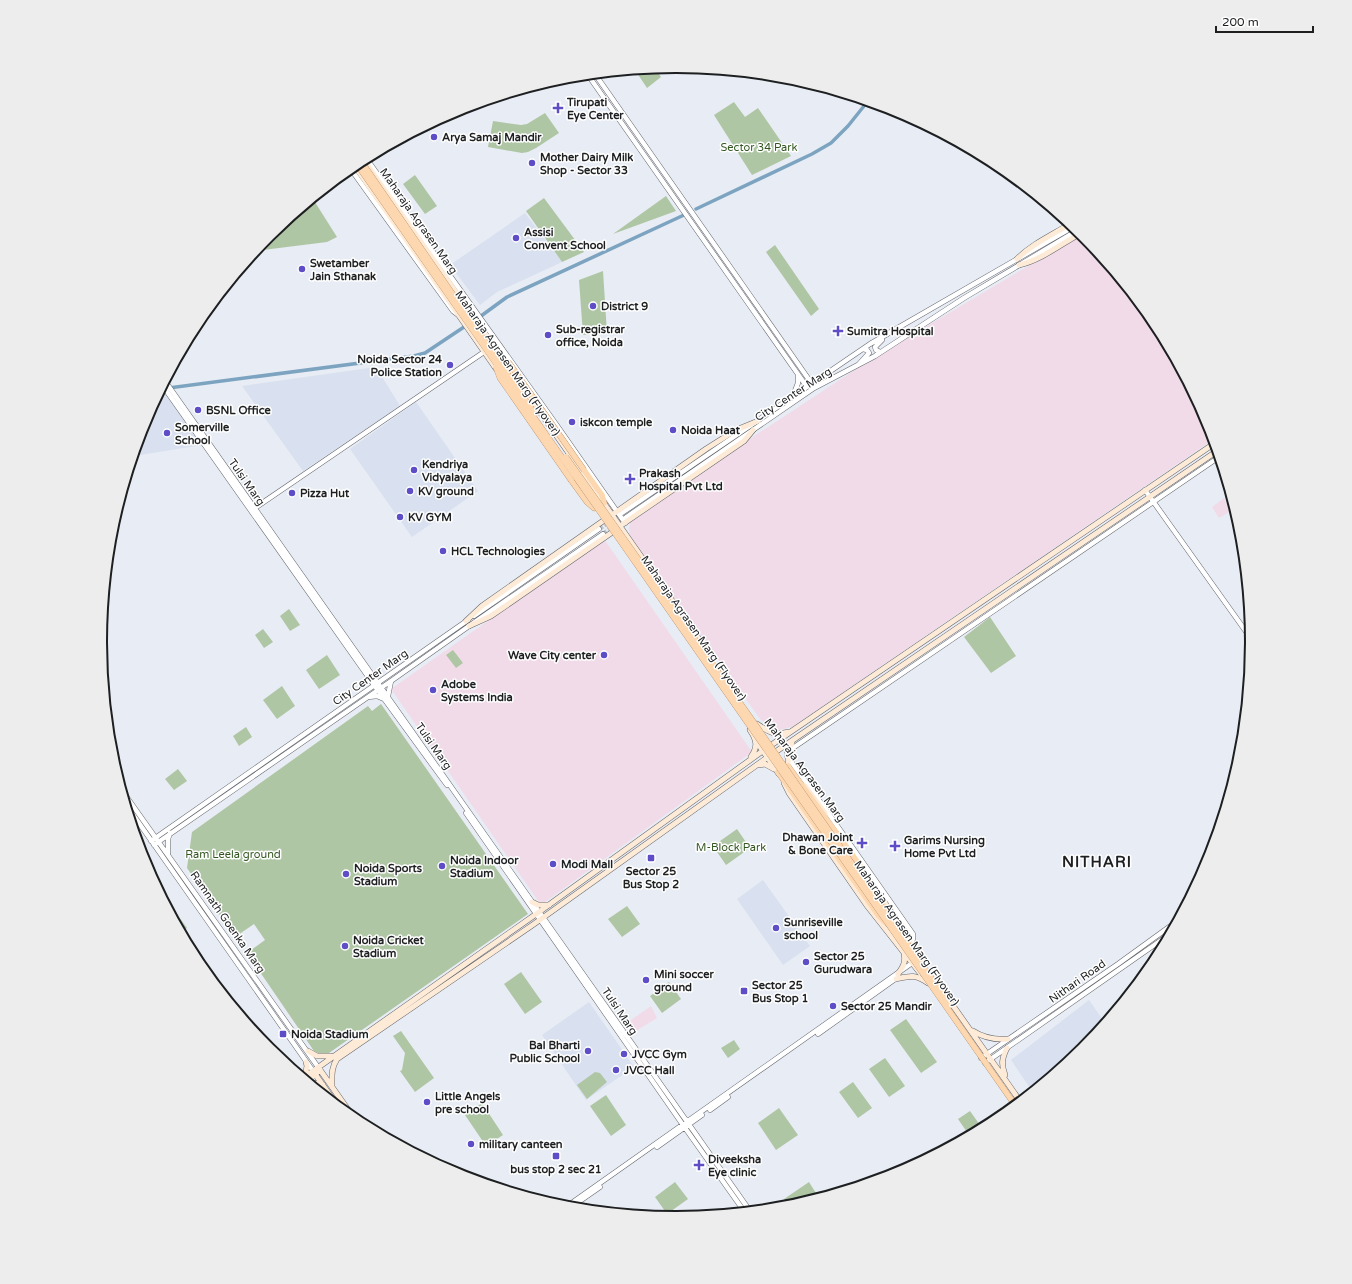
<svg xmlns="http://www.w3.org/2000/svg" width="1352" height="1284" viewBox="0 0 1352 1284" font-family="'Varela Round',sans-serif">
  <rect width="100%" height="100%" fill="#e8ecf4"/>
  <!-- commercial -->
  <path fill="#f1dbe9" d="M1082,234l73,88 53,100 6,17 -422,288 -13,3 -9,-2 -10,-9 -130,-183 -1,-6 1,-7 4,-8 236,-155z
    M1224,498l7,13 -12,7 -7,-11z
    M604,539l148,213 -211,153 -150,-216z
    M651,1006l6,12 -23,14 -10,-7z"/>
  <!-- built -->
  <path fill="#d9e0ef" d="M525,213l37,49 -65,30 -17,13 -30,-40z
    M376,367l24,39 -97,65 -61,-85z
    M166,392l36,53 -68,11 10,-35 15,-28z
    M416,402l62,89 -66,46 -62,-88z
    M763,880l47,66 -27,19 -46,-66z
    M1089,1000l16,23 -22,26 -51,42 -21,-31z
    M589,1002l45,65 -48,33 -44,-65z"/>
  <!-- green -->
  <path fill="#afc6a5" d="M655,68l6,9 -14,11 -12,-18z
    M734,102l11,15 13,-9 33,48 -39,19 -38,-60z
    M545,113l14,20 -23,15 -8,4 -6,1 -34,-6 5,-26 28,4 6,-1z
    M415,175l22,31 -12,8 -22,-30z
    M666,196l10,15 -63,23z
    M544,198l40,54 -22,10 -36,-51z
    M313,199l24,38 -10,5 -72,9 14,-16z
    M775,245l44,64 -8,7 -45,-64z
    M603,271l4,62 -24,2 -4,-55z
    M289,609l11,16 -10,6 -10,-15z
    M990,617l26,39 -25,17 -27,-36z
    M263,629l10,13 -9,6 -9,-13z
    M453,650l10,13 -7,5 -10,-13z
    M327,655l13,20 -21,14 -13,-19z
    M282,686l13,20 -18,13 -14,-19z
    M381,704l147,210 -199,139c-6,3 -9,1 -15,-2l-67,-98 18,-13 -11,-16 -19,13 -48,-69 5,-36 176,-126 4,5z
    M246,727l6,10 -13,9 -6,-10z
    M178,769l9,12 -13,9 -9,-11z
    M737,829l13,19 -24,17 -13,-19z
    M627,906l13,18 -18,13 -14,-18z
    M172,907l15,21 -6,4 -12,-23z
    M521,972l21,30 -17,12 -21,-30z
    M669,982l12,17 -19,14 -12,-17z
    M906,1019l31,43 -16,11 -31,-43z
    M401,1031l33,47 -19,14 -15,-21 2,-1 3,-17 -12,-17z
    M734,1040l6,9 -12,9 -7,-10z
    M885,1058l20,28 -16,11 -20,-28z
    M595,1072l5,1 7,9 -20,17 -10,-14z
    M853,1082l19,26 -14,10 -19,-26z
    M606,1095l20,30 -15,11 -21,-30z
    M482,1103l21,32 -17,11 -21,-31z
    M779,1108l19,27 -22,15 -18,-27z
    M970,1111l12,17 -13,7 -11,-16z
    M675,1182l13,17 -21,15 -12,-17z
    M809,1182l10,16 -29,9 -6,-8z"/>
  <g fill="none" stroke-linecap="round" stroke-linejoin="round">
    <!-- canal -->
    <path stroke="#7ca4c0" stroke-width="3.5" d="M696,209l116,-55 19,-11 17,-17 20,-25
      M481,316l26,-19 177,-82
      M161,389l253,-33 11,-3 42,-28"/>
    <!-- tertiary-tunnel -->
    <path stroke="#bfc3ca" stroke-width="4.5" stroke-dasharray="4.5 2" stroke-linecap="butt" d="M599,529l23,-16
      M603,534l22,-16"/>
    <!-- tertiary casing -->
    <g stroke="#64676e" stroke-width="5.5">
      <path id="tertiary" d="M595,74l217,310
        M588,75l219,312
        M366,158l192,269 67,96
        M350,168l103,143 4,3
        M880,352l-4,-2 -1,-3 7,-7
        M859,364l10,-11 -2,-3 -4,-1
        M165,381l585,830
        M163,386l211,299 73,100
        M793,396l5,-13v-8
        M1145,490l107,150
        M252,510l232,-158
        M622,513l248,-169 203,-117
        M625,518l189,-130 61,-32 89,-58 114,-68
        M474,616l125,-87
        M388,696l3,-15
        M368,697l9,-1 7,3
        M787,752l432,-295
        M787,756l37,51 89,127v5l-2,4
        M121,789l197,278
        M127,806l186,265
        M466,813l217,312 61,86
        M151,841l317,-221
        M154,845l237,-164 78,-55 134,-92
        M168,853v-14l2,-6
        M818,1034l80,-57
        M981,1058l137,-94 58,-42
        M985,1063l185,-129
        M710,1110l18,-13
        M657,1147l45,-32
        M577,1203l23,-16
        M566,1207l346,-244"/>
    </g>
    <!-- secondary casing -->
    <g stroke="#64676e" stroke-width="6">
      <path id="secondary" d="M363,159l347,496
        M354,165l143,205
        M1017,259c15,-15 35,-24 53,-35
        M1019,265c22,-5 42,-21 62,-32
        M612,515l94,-66 30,-19 22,-9
        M620,526l124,-85 9,-11
        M466,621l16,-15 121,-85
        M469,626l22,-10 120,-83
        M757,724c13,9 17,11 32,8
        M750,730c7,10 8,17 1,27
        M756,741l23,33
        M757,765l8,-1 9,5
        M788,766v-17l4,-6
        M784,783l5,10 79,114 52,66
        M805,786l20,27
        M882,898l33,52
        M532,902l6,3h11
        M898,974c5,-7 8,-12 6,-21
        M896,979c14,-3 19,-5 32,4
        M949,1000l71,101
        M973,1031c11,7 22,9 35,8
        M308,1051l9,5h14
        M318,1067l38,54
        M313,1071l23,33
        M1005,1075c-4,-11 -3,-17 2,-27
        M305,1077l2,-11 -1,-4
        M303,1078l236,-166 225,-162 451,-307
        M307,1081l10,-8
        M308,1082l15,3
        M332,1086c0,-10 -1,-18 5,-27l197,-135 234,-167 449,-306"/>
    </g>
    <!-- primary casing -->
    <g stroke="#ae855c" stroke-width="6">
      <path id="primary" d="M584,470l18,25 2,8
        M571,480l16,22 7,6
        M788,766l71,98 20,31 5,13
        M778,772l100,143 7,7"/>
    </g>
    <!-- tertiary -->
    <use href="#tertiary" stroke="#fff" stroke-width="4.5"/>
    <!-- secondary -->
    <use href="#secondary" stroke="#feebd7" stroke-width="5"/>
    <!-- primary -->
    <use href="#primary" stroke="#fdd7b0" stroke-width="5.5"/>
    <!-- primary-bridge casing -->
    <g stroke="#ae855c" stroke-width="6" stroke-linecap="butt">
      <path id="primary-bridge" d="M361,161l172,250
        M356,163l659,942
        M498,358l11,5 75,107
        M496,367l4,11 71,102
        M566,457l191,270 193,278"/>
    </g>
    <!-- primary-bridge -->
    <use href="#primary-bridge" stroke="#fdd7b0" stroke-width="5.5"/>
  </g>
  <!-- markers -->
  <g fill="#5d4ec7" stroke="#fff" stroke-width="1.5">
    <path d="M556 102h4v4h4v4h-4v4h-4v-4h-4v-4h4z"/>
    <circle cx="434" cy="137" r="4"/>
    <circle cx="532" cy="163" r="4"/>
    <circle cx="516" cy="238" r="4"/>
    <circle cx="302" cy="269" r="4"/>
    <circle cx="593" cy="306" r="4"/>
    <path d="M836 325h4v4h4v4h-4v4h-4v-4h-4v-4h4z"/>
    <circle cx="548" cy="335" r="4"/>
    <circle cx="450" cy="365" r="4"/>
    <circle cx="198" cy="410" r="4"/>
    <circle cx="572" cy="422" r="4"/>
    <circle cx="673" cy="430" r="4"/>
    <circle cx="167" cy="433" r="4"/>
    <circle cx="414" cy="470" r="4"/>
    <path d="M628 473h4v4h4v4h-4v4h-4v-4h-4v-4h4z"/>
    <circle cx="410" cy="491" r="4"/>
    <circle cx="292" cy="493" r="4"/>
    <circle cx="400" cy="517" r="4"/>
    <circle cx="443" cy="551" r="4"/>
    <circle cx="604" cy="655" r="4"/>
    <circle cx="433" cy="690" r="4"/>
    <path d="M860 837h4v4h4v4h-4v4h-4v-4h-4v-4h4z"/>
    <path d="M893 840h4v4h4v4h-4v4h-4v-4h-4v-4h4z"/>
    <rect x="647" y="854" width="8" height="8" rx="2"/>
    <circle cx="553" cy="864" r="4"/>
    <circle cx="442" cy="866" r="4"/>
    <circle cx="346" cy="874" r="4"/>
    <circle cx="776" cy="928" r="4"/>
    <circle cx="345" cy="946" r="4"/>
    <circle cx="806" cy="962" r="4"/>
    <circle cx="646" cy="980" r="4"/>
    <rect x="740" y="987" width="8" height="8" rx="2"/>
    <circle cx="833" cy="1006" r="4"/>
    <rect x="279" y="1030" width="8" height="8" rx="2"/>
    <circle cx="588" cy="1051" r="4"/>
    <circle cx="624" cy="1054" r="4"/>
    <circle cx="616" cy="1070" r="4"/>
    <circle cx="427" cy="1102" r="4"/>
    <circle cx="471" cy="1144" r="4"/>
    <rect x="552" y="1152" width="8" height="8" rx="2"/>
    <path d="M697 1159h4v4h4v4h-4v4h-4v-4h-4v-4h4z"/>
  </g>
  <g text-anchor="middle" stroke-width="3" stroke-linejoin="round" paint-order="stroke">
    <!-- poi labels -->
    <g font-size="11" font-weight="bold" fill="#1d1f21" stroke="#fff" text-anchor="start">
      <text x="567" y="106">Tirupati<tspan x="567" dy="13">Eye Center</tspan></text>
      <text x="442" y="141">Arya Samaj Mandir</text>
      <text x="540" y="161">Mother Dairy Milk<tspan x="540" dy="13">Shop - Sector 33</tspan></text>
      <text x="524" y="236">Assisi<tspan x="524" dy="13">Convent School</tspan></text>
      <text x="310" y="267">Swetamber<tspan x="310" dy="13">Jain Sthanak</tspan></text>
      <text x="601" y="310">District 9</text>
      <text x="556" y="333">Sub-registrar<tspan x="556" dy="13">office, Noida</tspan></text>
      <text x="847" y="335">Sumitra Hospital</text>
      <text x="442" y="363" text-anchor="end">Noida Sector 24<tspan x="442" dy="13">Police Station</tspan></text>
      <text x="206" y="414">BSNL Office</text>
      <text x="580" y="426">iskcon temple</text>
      <text x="175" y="431">Somerville<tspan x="175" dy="13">School</tspan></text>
      <text x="681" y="434">Noida Haat</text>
      <text x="422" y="468">Kendriya<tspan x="422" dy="13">Vidyalaya</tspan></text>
      <text x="639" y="477">Prakash<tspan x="639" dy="13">Hospital Pvt Ltd</tspan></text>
      <text x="418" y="495">KV ground</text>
      <text x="300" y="497">Pizza Hut</text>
      <text x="408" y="521">KV GYM</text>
      <text x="451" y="555">HCL Technologies</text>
      <text x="596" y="659" text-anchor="end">Wave City center</text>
      <text x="441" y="688">Adobe<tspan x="441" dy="13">Systems India</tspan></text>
      <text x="853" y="841" text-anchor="end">Dhawan Joint<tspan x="853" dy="13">&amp; Bone Care</tspan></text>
      <text x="904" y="844">Garims Nursing<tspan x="904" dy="13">Home Pvt Ltd</tspan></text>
      <text x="450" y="864">Noida Indoor<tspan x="450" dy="13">Stadium</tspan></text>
      <text x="561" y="868">Modi Mall</text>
      <text x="354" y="872">Noida Sports<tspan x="354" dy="13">Stadium</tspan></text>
      <text x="651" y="875" text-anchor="middle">Sector 25<tspan x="651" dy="13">Bus Stop 2</tspan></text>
      <text x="784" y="926">Sunriseville<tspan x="784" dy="13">school</tspan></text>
      <text x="353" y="944">Noida Cricket<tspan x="353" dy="13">Stadium</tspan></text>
      <text x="814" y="960">Sector 25<tspan x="814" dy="13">Gurudwara</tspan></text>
      <text x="654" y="978">Mini soccer<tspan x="654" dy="13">ground</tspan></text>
      <text x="752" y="989">Sector 25<tspan x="752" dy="13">Bus Stop 1</tspan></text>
      <text x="841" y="1010">Sector 25 Mandir</text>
      <text x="291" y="1038">Noida Stadium</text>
      <text x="580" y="1049" text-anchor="end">Bal Bharti<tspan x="580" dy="13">Public School</tspan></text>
      <text x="632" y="1058">JVCC Gym</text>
      <text x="624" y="1074">JVCC Hall</text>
      <text x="435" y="1100">Little Angels<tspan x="435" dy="13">pre school</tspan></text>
      <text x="479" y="1148">military canteen</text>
      <text x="708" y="1163">Diveeksha<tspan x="708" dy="13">Eye clinic</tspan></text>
      <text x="556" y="1173" text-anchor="middle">bus stop 2 sec 21</text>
    </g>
    <!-- park labels -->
    <g font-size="11" fill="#335621" stroke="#fff">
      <text x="759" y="151">Sector 34 Park</text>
      <text x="731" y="851">M-Block Park</text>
      <text x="233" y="858">Ram Leela ground</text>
    </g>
    <!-- street labels -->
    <g font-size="11" fill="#1d1f21" stroke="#fff">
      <text transform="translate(419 221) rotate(55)" y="4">Maharaja Agrasen Marg</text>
      <text transform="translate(508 363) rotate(55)" y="4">Maharaja Agrasen Marg (Flyover)</text>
      <text transform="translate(793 394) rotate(-33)" y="4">City Center Marg</text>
      <text transform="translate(247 482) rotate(55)" y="4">Tulsi Marg</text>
      <text transform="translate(694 628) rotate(55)" y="4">Maharaja Agrasen Marg (Flyover)</text>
      <text transform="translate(370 677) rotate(-35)" y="4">City Center Marg</text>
      <text transform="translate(434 746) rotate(55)" y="4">Tulsi Marg</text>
      <text transform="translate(805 770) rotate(53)" y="4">Maharaja Agrasen Marg</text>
      <text transform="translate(228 922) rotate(55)" y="4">Ramnath Goenka Marg</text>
      <text transform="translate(907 933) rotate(55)" y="4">Maharaja Agrasen Marg (Flyover)</text>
      <text transform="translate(1077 981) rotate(-35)" y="4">Nithari Road</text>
      <text transform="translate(620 1011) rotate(56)" y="4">Tulsi Marg</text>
    </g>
    <!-- district labels -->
    <g font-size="15" font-weight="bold" letter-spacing="1" fill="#1d1f21" stroke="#fff">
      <text x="1097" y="867">NITHARI</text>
    </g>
  </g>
  <!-- crop -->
  <path d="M0 0H1352V1284H0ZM107 642a569 569 0 1 1 1138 0a569 569 0 1 1-1138 0Z" fill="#ededed" fill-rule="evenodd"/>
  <path fill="none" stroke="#1d1f21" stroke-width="2" d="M107 642a569 569 0 1 1 1138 0a569 569 0 1 1-1138 0Z"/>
  <!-- scale -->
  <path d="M1216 26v6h97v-6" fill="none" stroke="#1d1f21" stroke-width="2"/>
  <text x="1222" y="26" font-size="12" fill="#1d1f21" stroke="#ffffff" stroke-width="3" paint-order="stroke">200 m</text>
</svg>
